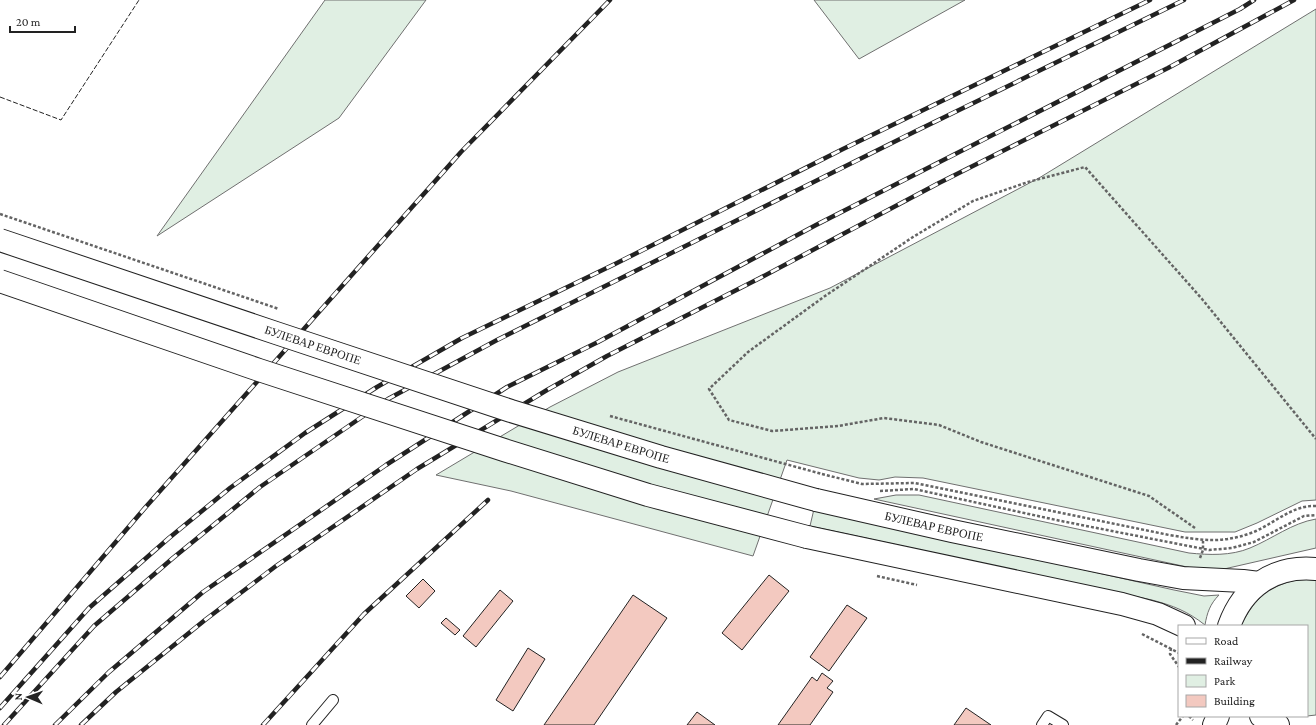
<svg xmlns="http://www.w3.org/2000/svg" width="1316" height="725" viewBox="0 0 1316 725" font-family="'Crimson Pro',serif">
  <rect width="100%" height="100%" fill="#fff"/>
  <!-- green -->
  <path fill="#e0efe3" stroke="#6f6f6f" d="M325,0h101l-87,118 -182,118z
    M814,0h151l-106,59z
    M1316,9v491l-14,1 -45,22 -22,9h-50l-262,-54 -28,-1 -16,3 -20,-2 -72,-18 -34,96 -242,-65 -75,-16 114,-68 68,-35 212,-84 209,-110z
    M896,495h23l270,58c20,2 42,3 61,-5 22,-9 42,-25 66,-29v29l-92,21 -23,1 -327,-71z
    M814,509l360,81 30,6 15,-1c-9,9 -12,18 -14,30 -18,-14 -31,-19 -53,-25l-342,-74z
    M1302,579l14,1v135l-9,1v-90h-66c13,-28 30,-42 61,-47z"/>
  <!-- building -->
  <path fill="#f3c9c0" stroke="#222" d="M769,575l20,16 -47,59 -20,-17z
    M423,579l12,12 -16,17 -13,-12z
    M500,590l13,11 -37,46 -13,-11z
    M633,595l34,23 -73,107h-50z
    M847,605l20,13 -38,53 -19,-14z
    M446,618l14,12 -5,5 -14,-12z
    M528,648l17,11 -32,52 -17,-11z
    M822,673l11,8 -6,7 6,4 -23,33h-32l34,-48 5,4z
    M966,708l25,17h-37z
    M697,712l18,13h-28z"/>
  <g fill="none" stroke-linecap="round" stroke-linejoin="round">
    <!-- lane casing -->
    <g stroke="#222" stroke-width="12">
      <path id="lane" d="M312,725l21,-25
        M1042,725l6,-9 15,9"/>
    </g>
    <!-- secondary casing -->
    <g stroke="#222" stroke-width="24">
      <path id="secondary" d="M1214,725l4,-9"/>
    </g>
    <!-- primary casing -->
    <g stroke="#222" stroke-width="24">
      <g id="primary">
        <path id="s1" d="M816,500l136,31 187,39 44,8 60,3 16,2"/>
        <path d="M807,537l315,67 36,10 26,12"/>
        <path d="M1229,626c14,-39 45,-61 87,-57"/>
        <path d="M1261,716l17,9"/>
      </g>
    </g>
    <!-- path -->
    <path stroke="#646464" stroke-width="2.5" stroke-dasharray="3 2" stroke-linecap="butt" d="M822,474l40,10 53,-1 254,52c30,5 52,9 82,-2 22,-8 40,-28 65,-27
      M880,491l34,-2 147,32 148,29 23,-2 22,-6 50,-26 12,-1
      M1195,528l-46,-32 -168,-54 -42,-17 -55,-7 -46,8 -66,5 -43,-11 -20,-31 39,-37 77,-56 88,-59 60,-36 55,-19 57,-15 117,132 114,140
      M1200,558l3,-8v-9
      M877,576l40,9
      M1142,634l37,19
      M1171,648l-1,6 9,13
      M1189,716l4,4
      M1176,725l7,-9"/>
    <!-- lane -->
    <use href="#lane" stroke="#fff" stroke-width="10"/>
    <!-- secondary -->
    <use href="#secondary" stroke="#fff" stroke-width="22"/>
    <!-- primary -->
    <use href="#primary" stroke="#fff" stroke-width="22"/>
    <!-- rail casing -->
    <g stroke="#222" stroke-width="4.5">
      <path id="rail" d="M0,677l144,-168 317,-357 149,-152
        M0,708l89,-100 80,-70 61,-50 75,-55 72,-46 85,-49 153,-74 228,-115 307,-149
        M4,725l90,-99 79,-68 87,-71 128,-88 109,-59 419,-209 268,-131
        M55,725l54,-53 94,-80 183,-127 121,-78 91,-45 218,-117 424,-216 14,-9
        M81,725l35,-33 89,-72 71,-54 141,-97 130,-79 60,-34 153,-78 179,-95 229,-115 126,-68
        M263,725l101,-111 124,-114"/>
    </g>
    <!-- rail -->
    <use href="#rail" stroke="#fff" stroke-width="3" stroke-dasharray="9" stroke-linecap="butt"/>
    <!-- primary-bridge casing -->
    <g stroke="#222" stroke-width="24" stroke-linecap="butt">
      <g id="primary-bridge">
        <path id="s2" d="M0,240l276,93 235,78 150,46 155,43"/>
        <path d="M0,281l259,89 245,80 144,45 159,42"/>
      </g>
    </g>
    <!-- path-bridge -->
    <path stroke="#646464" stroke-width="2.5" stroke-dasharray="3 2" stroke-linecap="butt" d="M0,214l279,95
      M610,416l212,58"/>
    <!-- primary-bridge -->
    <use href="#primary-bridge" stroke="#fff" stroke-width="22"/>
    <!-- fence -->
    <path stroke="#222" stroke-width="1" stroke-dasharray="5 2" stroke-linecap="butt" d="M0,97l61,23 78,-120"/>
  </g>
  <g text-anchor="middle" stroke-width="3" stroke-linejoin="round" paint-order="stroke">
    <!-- street labels -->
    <g font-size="12" fill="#222" stroke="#fff">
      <text dy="4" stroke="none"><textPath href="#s2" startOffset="330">БУЛЕВАР ЕВРОПЕ</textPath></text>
      <text dy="4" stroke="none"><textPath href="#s2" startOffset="654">БУЛЕВАР ЕВРОПЕ</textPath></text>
      <text dy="4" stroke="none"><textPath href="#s1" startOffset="121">БУЛЕВАР ЕВРОПЕ</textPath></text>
    </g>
  </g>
  <!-- legend -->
  <rect x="1178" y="625" width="130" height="92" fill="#ffffff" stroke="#a7a7a7"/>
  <rect x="1186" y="638" width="20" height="6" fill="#ffffff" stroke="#a7a7a7"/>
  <text x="1214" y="645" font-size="12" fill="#222222">Road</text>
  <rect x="1186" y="658" width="20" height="6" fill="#222222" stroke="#a7a7a7"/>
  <text x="1214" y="665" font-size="12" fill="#222222">Railway</text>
  <rect x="1186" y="675" width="20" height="12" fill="#e0efe3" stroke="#a7a7a7"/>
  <text x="1214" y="685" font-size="12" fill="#222222">Park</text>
  <rect x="1186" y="695" width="20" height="12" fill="#f3c9c0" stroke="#a7a7a7"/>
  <text x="1214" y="705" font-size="12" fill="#222222">Building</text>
  <!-- north arrow -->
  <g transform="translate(28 697) rotate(272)" stroke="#ffffff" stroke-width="3" paint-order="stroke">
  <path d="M0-3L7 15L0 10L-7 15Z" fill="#222222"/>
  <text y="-6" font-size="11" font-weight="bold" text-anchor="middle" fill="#222222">N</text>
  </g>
  <!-- scale -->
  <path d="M10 26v6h65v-6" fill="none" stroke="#222222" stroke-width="2"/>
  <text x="16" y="26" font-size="12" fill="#222222" stroke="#ffffff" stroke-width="3" paint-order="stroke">20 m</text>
</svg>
